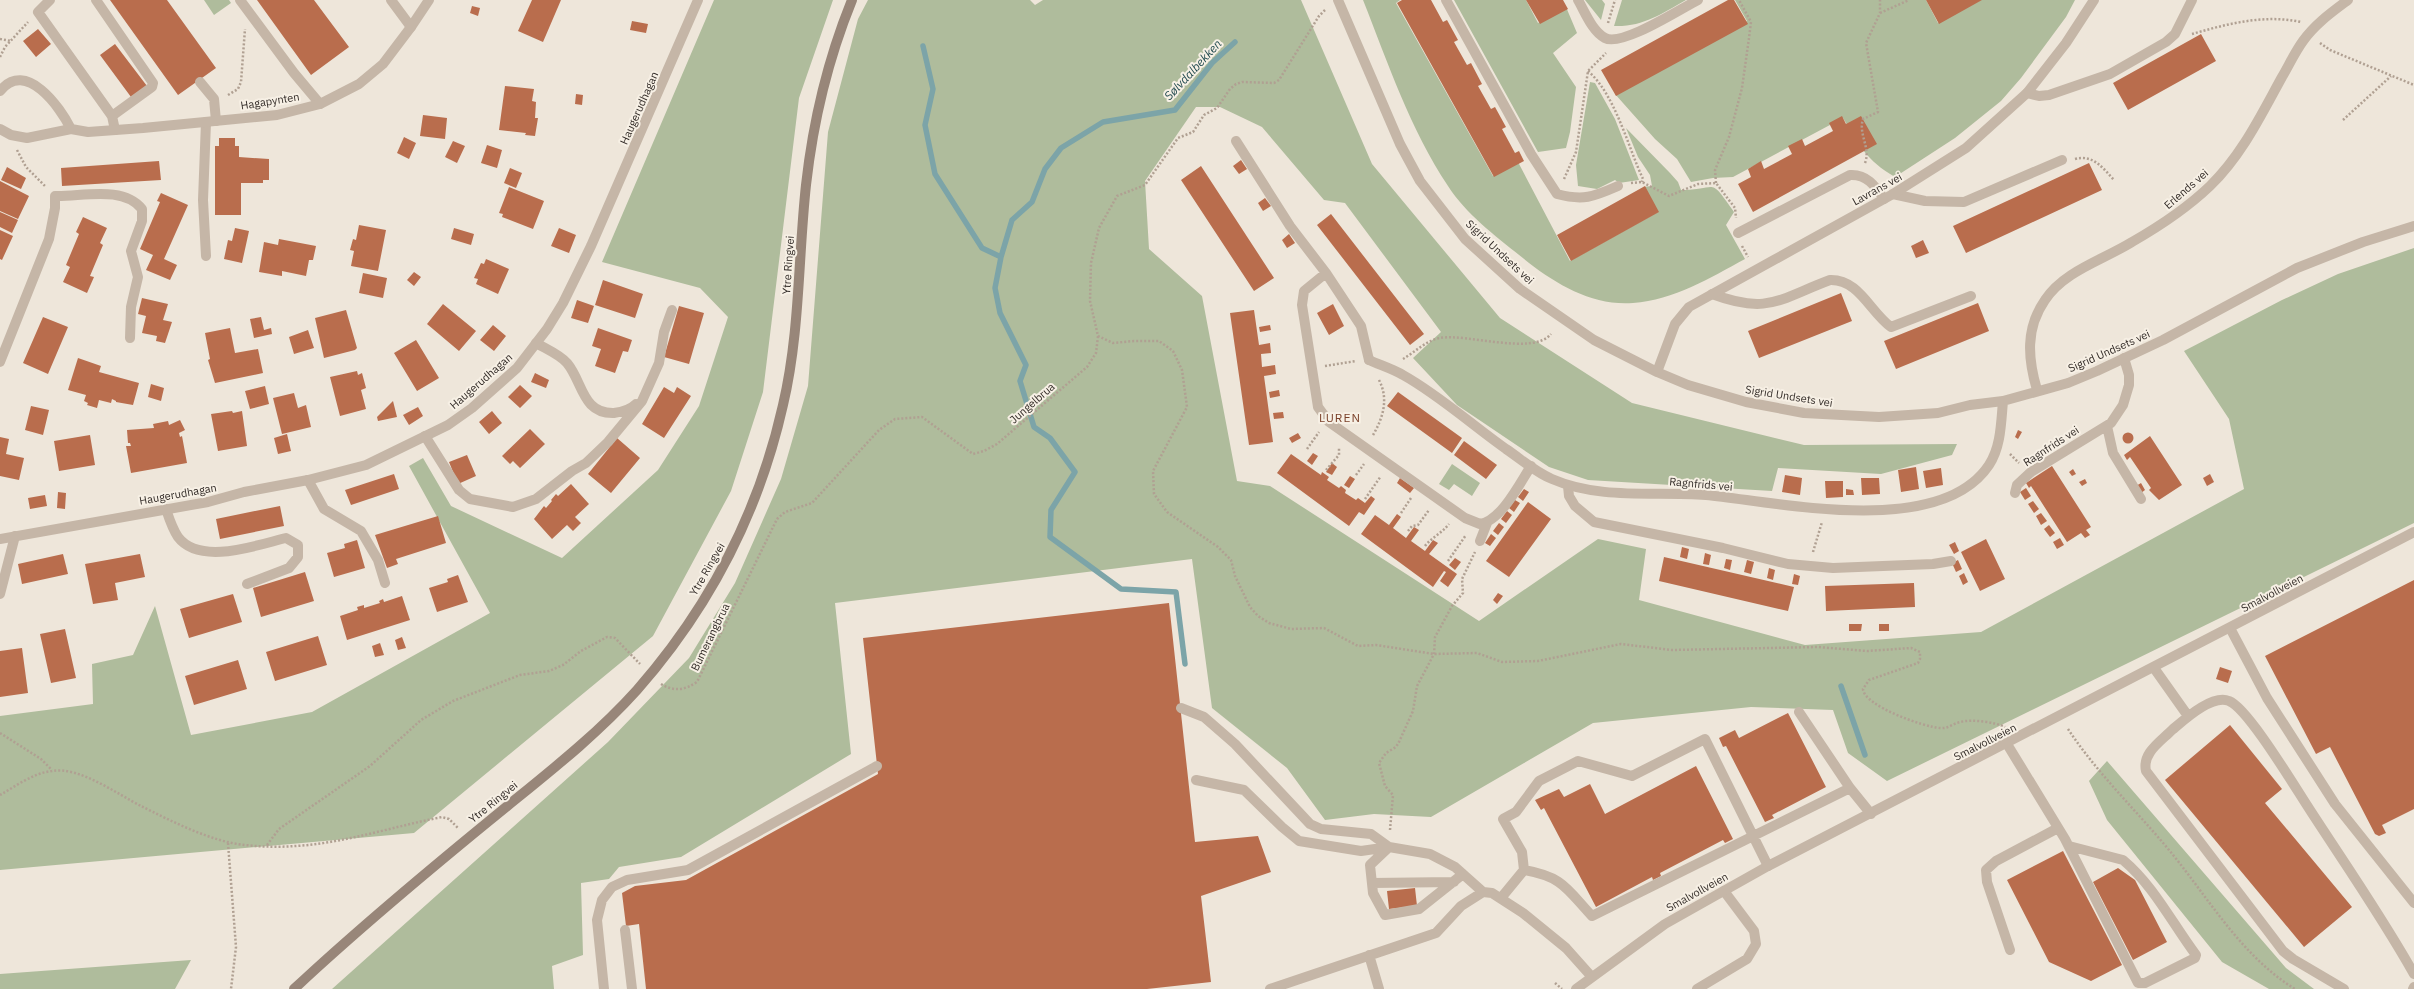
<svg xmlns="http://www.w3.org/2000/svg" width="2414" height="989" viewBox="0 0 2414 989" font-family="'IBM Plex Sans',sans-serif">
  <rect width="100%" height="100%" fill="#eee6da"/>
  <!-- green -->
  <path fill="#afbc9c" d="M204,0h25l2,3 -17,12z
    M714,0h119l-34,98 -36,294 -32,99 -78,145 -239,197 -414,37v-154l93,-12 -1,-40 41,-9 22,-49 36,129 121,-23 178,-99 -81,-147 14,-8 28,48 111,52 96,-88 41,-64 29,-89 -28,-29 -98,-26z
    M868,0h162l5,5 8,-5h258l71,164 128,154 132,85 172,42 153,-1 -5,11 -71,19 -103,-6 -6,23 -184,-11 -39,-13 -92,-62 -44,-47 28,-26 -96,-129 -21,-3 -62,-73 -42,-20h-24l-51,74 4,68 53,47 35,185 33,5 209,135 119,-82 48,10 -7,51 166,45 176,-13 263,-143 -15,-70 -45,-68 98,-51 56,-26 76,-26v275l-527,258 -39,-28 -15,-43 -82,-3 -158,16 -162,94 -57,-3 -49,6 -38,-52 -75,-60 -20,-149 -357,44 16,151 -170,103 -62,10 -10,12 -28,4 2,72 -31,11 2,23h-222l276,-247 81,-84 46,-75 46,-104 27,-93 20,-254 30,-113z
    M1363,0h37l-4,3 97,173 25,-14 52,99 88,-49 -15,-25 9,-1 -2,-11 -12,-18 -12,-29 44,45 8,9 3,8c38,0 27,-15 53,22l-8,13 19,34c-35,19 -71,41 -112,44 -39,3 -74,-17 -104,-40 -28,-23 -61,-46 -81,-77 -38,-57 -60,-123 -85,-186z
    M1454,0h72l12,23 28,-16 11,26 -24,20 23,34 -6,45 -4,16 -28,4z
    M1585,0h17l3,4 -4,16z
    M1622,0h64c-25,14 -43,27 -72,26z
    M1735,0h191l12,23 43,-23h94l-9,17 -45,61 -20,23 -46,37 -60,39c-29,-17 -35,-31 -52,-59l-110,59 -20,1 -22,4 -14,-23 -22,-20 -40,-45 132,-73z
    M1590,82l5,1 20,36 24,61 -20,3 -4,-3 -18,9 -19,-3 -2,-21z
    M1452,464l28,19 -8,13 -18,-12 -5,6 -10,-6z
    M2107,761l179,207 28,21h-45l-47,-27 -115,-142 -18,-39z
    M191,960l-16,29h-175v-15z"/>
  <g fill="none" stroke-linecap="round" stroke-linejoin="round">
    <!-- stream -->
    <path stroke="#7ca4a8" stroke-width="5.5" d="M923,46l10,43 -8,36 10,49 47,74 19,9 -6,31 5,25 26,52 -6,16 14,46 16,11 25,34 -24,38 -1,27 71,52 55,3 9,72
      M1001,257l11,-37 20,-18 13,-33 16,-21 42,-26 72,-12 37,-47 23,-21
      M1841,686l24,69"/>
  </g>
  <!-- building -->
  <path fill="#b96d4d" d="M110,0h57l49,68 -38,27z
    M257,0h57l35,47 -38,28z
    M532,0h29l-18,42 -25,-11z
    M1402,0h29l12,22 4,-2 11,20 -4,2 13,23 4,-2 11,21 -4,2 13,23 4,-2 11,20 -4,2 13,24 4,-2 5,10 -30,16 -97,-174z
    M1526,0h37l5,9 -28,15z
    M1728,0h6l14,24 -132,72 -15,-26z
    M1926,0h56l-43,24z
    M472,6l8,2 -2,8 -8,-3z
    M632,21l16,3 -2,9 -16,-3z
    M38,29l13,15 -15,13 -13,-16z
    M2201,34l15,27 -88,49 -15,-27z
    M115,44l32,42 -16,11 -31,-42z
    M505,86l29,3 -2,12 4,1 -1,16h3l-3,18 -10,-1 1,-2 -27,-3z
    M576,94l7,1 -1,10 -7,-1z
    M423,115l24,3 -2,21 -25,-3z
    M1842,116l4,8 15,-8 16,28 -124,68 -15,-28 13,-7 -3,-8 13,-8 3,8 28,-15 -4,-8 14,-7 3,7 28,-15 -4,-8z
    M404,137l12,6 -7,16 -12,-6z
    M219,138h16v8h4v11l30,2v21h-6v3h-22v32h-26v-69h4z
    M453,141l12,5 -8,17 -12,-6z
    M487,145l15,5 -5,18 -16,-5z
    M1241,160l6,9 -8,5 -6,-8z
    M159,161l2,19 -99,6 -1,-18z
    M2089,163l13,27 -136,63 -13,-27z
    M1201,166l73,112 -20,13 -73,-111z
    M7,167l19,11 -5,11 -20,-9z
    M510,168l12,5 -6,15 -12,-5z
    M0,181l29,15 -11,23 -18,-8z
    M1645,186l14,26 -88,49 -14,-26z
    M509,187l35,14 -11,28 -31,-12 1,-3 -4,-1z
    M161,193l27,12 -24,54 13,6 -7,15 -24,-10 7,-15 -13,-6 20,-47 -3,-1z
    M1265,198l6,8 -8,5 -5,-8z
    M0,212l18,8 -6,13 -12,-6z
    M1331,214l93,120 -14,11 -93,-120z
    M83,217l24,11 -7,15 3,2 -13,31 4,1 -7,16 -24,-11 7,-15 -4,-2 13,-31 -3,-2z
    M359,225l27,5 -8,41 -27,-5 3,-15 -4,-1 3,-11 3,1z
    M235,228l14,3 -7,32 -18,-4 4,-19 4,1z
    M454,228l20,6 -3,11 -20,-6z
    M559,228l17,7 -7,18 -18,-7z
    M0,230l13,6 -11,24 -2,-1z
    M1289,234l6,9 -8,5 -5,-8z
    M279,239l37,7 -3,14h-4l-3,16 -24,-5v5l-23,-4 5,-30 14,3z
    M1923,240l6,13 -13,5 -5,-12z
    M486,259l23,10 -11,25 -22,-10 2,-5 -4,-1 7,-15 3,1z
    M414,272l7,5 -7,9 -7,-6z
    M363,273l24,5 -4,20 -24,-5z
    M603,280l40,14 -8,24 -40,-13z
    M1841,293l11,28 -93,37 -11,-27z
    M142,298l26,6 -5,16 9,2 -7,21 -9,-2 1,-5 -15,-3 4,-17 -8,-2z
    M577,300l17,6 -6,17 -17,-5z
    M1978,303l11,28 -93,38 -12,-28z
    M443,304l33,27 -17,20 -32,-27z
    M1333,304l11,22 -15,9 -12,-22z
    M679,306l25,7 -15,51 -25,-7z
    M346,310l11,38 -2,2 -31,8 -9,-40z
    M1254,310l5,35 11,-2 1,10 -10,1 1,13 13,-2 1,9 -12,2 9,66 -24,3 -19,-132z
    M43,317l25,10 -20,47 -25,-11z
    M261,317l3,13 7,-2 1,6 -18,4 -4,-19z
    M493,325l13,11 -12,15 -14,-11z
    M1270,325l1,5 -11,2 -1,-5z
    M230,328l5,25 23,-4 5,24 -48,10 -7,-23 2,-1 -5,-26z
    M598,328l34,12 -4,12 -5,-1 -8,22 -20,-7 6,-17 -9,-3z
    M308,330l6,18 -20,6 -5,-17z
    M416,340l23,38 -22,13 -23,-38z
    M78,358l23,8 -2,6 40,11 -6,22 -17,-3v-1l-4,-2 -1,4 -12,-3 -2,8 -10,-3 1,-2 -4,-2 2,-6 -18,-5z
    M357,371l1,4 4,-2 4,15 -5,2 5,19 -26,7 -10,-39z
    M535,373l14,7 -3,8 -15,-6z
    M151,384l13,4 -3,13 -13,-4z
    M520,385l12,11 -12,12 -12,-11z
    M265,386l4,18 -19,5 -5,-18z
    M664,387l10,6 3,-6 14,9 -27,42 -22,-14z
    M1279,390l1,6 -10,2 -1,-6z
    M1398,392l64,46 -10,15 -65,-47z
    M294,393l4,15 8,-3 5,22 -29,7 -9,-36z
    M393,401l4,16 -19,4 -1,-4z
    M31,406l18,4 -6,25 -18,-5z
    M418,407l5,9 -14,9 -6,-10z
    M232,411l1,2 9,-2 5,35 -29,5 -7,-37z
    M492,411l10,12 -13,11 -10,-12z
    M1283,412l1,6 -10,1 -1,-6z
    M180,420l5,10 -6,3 1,4 2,-1 5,27 -56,10 -5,-27h5l-1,-3h-2l-1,-13 27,-2 -1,-4 15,-3 1,4z
    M530,429l15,15 -25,24 -7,-7 -3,3 -8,-8z
    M2018,430l4,2 -4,7 -3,-2z
    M2122.5 438a5.5 5.5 0 1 1 11 0a5.5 5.5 0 1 1-11 0Z
    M1298,433l3,5 -9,5 -3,-5z
    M287,434l4,17 -13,3 -4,-16z
    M90,435l5,30 -36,6 -5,-30z
    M2150,436l32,49 -23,15 -10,-10 2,-2 -21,-31 -3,3 -3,-5z
    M0,437l9,2 -3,15 18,4 -5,22 -19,-4z
    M617,438l23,20 -29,35 -23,-19z
    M1464,441l33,24 -11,14 -32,-24z
    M1313,453l5,3 -6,9 -5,-4z
    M1291,454l30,21 1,-3 7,5 -2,3 12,8 2,-2 5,4 -1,3 11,7 2,-2 7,5 6,-7 4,3 -11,16 -5,-3 -10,14 -72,-53z
    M467,455l9,21 -18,8 -9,-22z
    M1332,463l5,4 -5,8 -6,-3z
    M2052,466l39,61 -5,3 4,5 -5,3 -4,-5 -14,9 -36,-56 -2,2 -3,-5z
    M1916,467l3,22 -18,3 -3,-22z
    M1941,468l2,17 -17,3 -3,-17z
    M2073,469l3,5 -4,2 -3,-4z
    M394,474l5,15 -48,16 -6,-15z
    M2210,474l4,8 -7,4 -4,-8z
    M1785,475l17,3 -2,17 -18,-3z
    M1350,476l5,3 -6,9 -5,-3z
    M1400,478l14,10 -4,5 -13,-10z
    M1861,478h18l1,16 -18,1z
    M2085,479l2,4 -5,3 -3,-4z
    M1825,481h18v16l-17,1z
    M2141,483l4,7 -4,3 -5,-7z
    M571,484l18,20 -14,13 6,6 -8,8 -6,-6 -15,14 -18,-20 10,-13 2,2 6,-7 -1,-1 5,-6 2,2z
    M2026,488l5,8 -6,4 -5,-8z
    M1524,489l5,3 -6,9 -5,-4z
    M1846,489l7,1 1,5h-8z
    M58,492l8,1 -1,16 -8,-1z
    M45,495l2,11 -17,3 -2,-11z
    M1515,500l5,3 -6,9 -5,-4z
    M2033,501l6,8 -5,4 -6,-9z
    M1528,502l23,17 -42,58 -23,-16z
    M280,506l4,20 -64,13 -4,-20z
    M1507,511l5,4 -6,8 -5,-4z
    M2041,513l6,8 -6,4 -5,-9z
    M1397,514l4,3 -8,11 13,10 8,-11 5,3 -8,11 14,10 8,-11 5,3 -9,11 28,20 -9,13 -8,-6 6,-9 -2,-1 -11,16 -72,-53 14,-19 14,10z
    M438,516l8,27 -50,16 2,5 -11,4 -12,-33z
    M1499,523l5,4 -6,8 -5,-4z
    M2049,525l6,8 -5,4 -6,-8z
    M1491,534l5,4 -6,8 -5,-3z
    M2060,538l4,7 -7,4 -4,-7z
    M1986,539l19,40 -25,12 -19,-39z
    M357,540l8,28 -31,9 -7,-24 18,-5 -1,-4z
    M1955,542l4,9 -5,3 -5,-9z
    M1682,547l7,2 -2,10 -7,-2z
    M1705,553l6,2 -2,10 -6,-1z
    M63,554l5,20 -46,10 -4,-20z
    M140,554l5,23 -30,6 3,17 -25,4 -8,-40z
    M1664,557l130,30 -6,24 -129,-30z
    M1455,558l6,4 -6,8 -6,-5z
    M1726,559l6,1 -2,10 -6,-2z
    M1747,560l7,2 -3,12 -7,-2z
    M1958,560l4,9 -6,3 -4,-9z
    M1769,568l6,2 -2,10 -6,-2z
    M305,572l9,29 -53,16 -8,-29z
    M1964,573l4,9 -5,3 -4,-9z
    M1794,574l6,2 -2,9 -6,-1z
    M458,575l10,27 -31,10 -8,-24 19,-6 -1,-3z
    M2414,580v229l-32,16 4,8 -7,3 -4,-2 -45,-87 -14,7 -51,-98z
    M1914,583l1,24 -89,4 -1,-25z
    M1498,593l5,3 -6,8 -4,-4z
    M233,594l9,28 -53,16 -9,-29z
    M402,596l8,24 -63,20 -7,-24 18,-6 -1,-3 7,-2v3l16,-5 -1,-2 4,-2 1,3z
    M1169,603l26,239 63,-6 13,36 -70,24 10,86 -64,7h-501l-7,-65 -13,2 -4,-33 13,-7 51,-6 192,-106 -15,-136z
    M1849,624h13l-1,7h-12z
    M1879,624h10v7h-10z
    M65,629l11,49 -25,5 -11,-49z
    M318,636l9,29 -52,16 -9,-29z
    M402,637l4,11 -8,2 -3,-10z
    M380,643l4,12 -9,2 -3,-11z
    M22,648l6,45 -28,4v-46z
    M238,660l9,29 -53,16 -9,-29z
    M2220,667l12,4 -4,12 -12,-4z
    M1788,713l38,74 -54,28 2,3 -9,4 -39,-76 -3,1 -4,-9 16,-8 4,8z
    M2230,725l52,64 -17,14 87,104 -48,40 -139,-167z
    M1696,766l37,73 -8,4 -2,-3 -63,33 1,3 -8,4 -1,-3 -56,30 -52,-99 -3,2 -6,-10 24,-11 5,8 26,-13 15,30z
    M2063,851l59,114 -31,16 -42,-19 -42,-82z
    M2118,868l17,12 32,62 -34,18 -40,-78z
    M1415,888l2,18 -28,3 -2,-18z"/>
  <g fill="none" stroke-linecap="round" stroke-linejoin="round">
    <!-- path -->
    <path stroke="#b0a092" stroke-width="2.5" stroke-dasharray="2 2" stroke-linecap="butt" d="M1325,10l-6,6 -40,64 -5,3 -32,-1 -6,2 -6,5 -13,19 -13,7 -11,17 -15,6 -33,47 -28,11 -18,32 -8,35 -1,38 8,35 15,7 21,-2h25l14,10 9,19 5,37 -34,64 1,23 13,18 51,35 13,13 4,16 15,31 8,9 11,7 22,6 33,-1 34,18 18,-1 58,9 43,-1 25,9 36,-1 83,-17 51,6 146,-3 49,4 44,-3 9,4v7l-2,4 -49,17 -6,9c1,17 61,38 77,39 8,1 12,-4 20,-6 12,-3 35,0 45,5
      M1880,13l29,-13
      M1608,23l7,-23
      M2192,34c35,-10 72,-20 109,-12
      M0,39l11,2
      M2320,43l10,7 84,35
      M0,57l5,-10 23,-25
      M1588,71c27,23 40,76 55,108l-1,3
      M228,95l10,-6 3,-7 4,-53
      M2343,120l48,-44
      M17,150l9,17 20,20
      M2075,159c18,-5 28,9 39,21
      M1865,163c6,-15 -7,-29 -2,-44l15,-7 -12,-69 14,-30v-13
      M1564,179l12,-27 12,-81 18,-18
      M1631,183l11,-1 27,14 29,-12 18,-1 19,25 1,10
      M1716,183l-1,-13 14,-33 13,-49 7,-50 2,-16 -12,-22
      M1742,246l6,11
      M1403,359c12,-7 24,-19 37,-21 27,-5 93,18 111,-4
      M1325,366l31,-5
      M1373,435c10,-17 16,-36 6,-55
      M1307,449l12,-17
      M2010,454l9,9
      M1326,470l13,-15v-8
      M1356,475l8,-11
      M1365,499l16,-23
      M1401,513l10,-15
      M1408,531l4,-5 6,-1 11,-15
      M1425,546c7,-9 16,-12 24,-22
      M1813,552l9,-30
      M1448,561l18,-26
      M661,684c13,8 24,6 36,-2l80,-163 8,-7 27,-9 67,-73 16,-11 27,-2 51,37 11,-3 13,-7 90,-77 9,-14 2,-17
      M2068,729c29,44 67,80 101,121 39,47 72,106 126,139
      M0,733l41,26 11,11
      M0,795c16,-9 33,-22 52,-24 27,-5 65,23 89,35 30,15 71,36 104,39 73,8 127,-14 197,-28l7,2 9,9
      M1390,830l3,-35 -8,-9 -6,-23 7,-10 10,-6 3,-5 14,-31 4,-25 17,-32 1,-17 17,-31 11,-13 -1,-14 13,-27
      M228,843l8,104 -5,42
      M267,845l12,-16 91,-63 51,-46 32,-19 67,-26 29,-4 14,-6 18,-14 26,-14 8,1 25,26
      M1555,983l7,6"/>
    <!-- service -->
    <path stroke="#c5b6a7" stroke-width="10" d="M50,0l-12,12 74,104
      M96,0l57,83 -1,4 -40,29 3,14
      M240,0l54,73 26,31
      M391,0l20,27
      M1446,0l85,154 26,40c26,7 36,3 61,-8
      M1578,0c7,12 14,31 27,38 17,9 75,-29 93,-38
      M200,82l14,17 2,22
      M2027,93l12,3 10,-1 61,-21 56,-32 9,-8 17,-34
      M206,122l-3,78 3,56
      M1236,141l54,85 36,47 35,53 8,34
      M1893,194l32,7 39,1 98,-42
      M1738,233l112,-58c17,-1 25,11 34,24
      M1326,273l-22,18 -2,14 16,102 11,15 136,96 15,6c21,-3 40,-41 51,-58
      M1712,294c56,21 67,5 118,-14 29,-1 40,32 61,47l80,-31
      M536,343c10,6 23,11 31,20 16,19 15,51 47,50 8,-1 16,-3 22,-9
      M0,362l49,-123 6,-31v-12c26,1 68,-11 87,13v12l-11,30 7,26 -7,30 -1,31
      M2107,426l6,27 28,46
      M425,436l34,54 11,9 43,8 23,-8 36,-28 14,-8 22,-21 34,-41 17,-38 5,-31 8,-22
      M308,480l16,29 37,22 17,29 7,23
      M1568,486l1,10 6,10 19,16 129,26 65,16 45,4 100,-4 18,-3
      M2015,493l2,-8 14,-13 80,-49 12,-18 6,-20v-10l-5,-17
      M166,509c3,9 6,19 12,28 22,29 79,8 108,1l12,7v12l-9,11 -42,16
      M1480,541l7,-18
      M0,594l15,-58
      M2230,628l37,70 68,106 79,99
      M2154,668l34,48
      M1181,708l23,9 31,27 75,80 11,5 50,5 18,13
      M1799,712l51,76 21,26
      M2007,744l58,95 73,144h7l50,-25 1,-3c-24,-32 -42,-69 -73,-95l-54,-14
      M1196,780l48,10 38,37 17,14 62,10 28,-4 41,7 25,13 28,25
      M1389,847l-19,18 3,28 12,22 34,-6 44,-35
      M1524,870c39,7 42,18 68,46l258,-128
      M1372,883l82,-1
      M1501,898l23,-28 -2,-18 -19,-33 13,-7 23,-31 39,-20 54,15 73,-37 63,127
      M625,930l7,59
      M2010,950l-23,-68 -1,-12 10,-9 62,-33
      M1369,955l10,34
      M604,989l-7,-69 5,-20 10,-13 15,-7 61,-10 189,-104
      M1270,989l166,-56 25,-27 22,-14 9,1 31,20 43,35 25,28
      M1697,989l50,-30 9,-15 -2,-13 -30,-40
      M2344,989l-51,-30 -10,-8 -137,-180c-4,-18 14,-29 26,-41 12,-10 40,-36 57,-29 19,7 67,88 81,109 35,54 72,107 104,164
      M2413,989l1,-2"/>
    <!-- minor -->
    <path stroke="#c5b6a7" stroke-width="10" d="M1338,0l62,144 20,37 45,58 55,50 74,51 63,32 31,13 58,17 58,11 75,4 59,-4 32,-8 33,-4 65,-18 29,-12 66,-31 134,-72 66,-26 51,-16
      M0,91c26,-32 60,16 71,38
      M0,129l11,6 16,3 44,-9 17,3 55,-4 134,-13 43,-11 39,-20 24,-20 28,-37 18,-27
      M1369,360c11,5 24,9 34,15 36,20 69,50 103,74 15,10 29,23 46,30 48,21 103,12 154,16 73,7 234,44 283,-30 12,-18 12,-42 14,-64
      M1657,372l18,-48 14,-17 204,-113 73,-46 61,-55 39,-50 28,-43
      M2037,390c-9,-31 -12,-61 8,-90 19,-29 58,-40 87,-58 28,-16 55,-34 78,-56 32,-31 51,-71 72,-109 7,-12 13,-25 21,-36 12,-17 29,-29 45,-41
      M0,539l208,-37 36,-10 64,-12 58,-15 82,-40 24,-17 45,-40 30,-39 16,-26 28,-57 107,-246"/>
    <!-- tertiary -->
    <path stroke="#c5b6a7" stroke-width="10" d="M1576,989l89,-65 103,-58 646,-334"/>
    <!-- secondary -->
    <path stroke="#988679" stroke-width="10" d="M294,989c63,-59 129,-114 195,-168 51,-42 104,-82 148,-131 72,-82 122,-178 146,-285 17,-72 15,-146 23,-220 7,-63 22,-126 46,-185"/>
  </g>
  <g text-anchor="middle" stroke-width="4" stroke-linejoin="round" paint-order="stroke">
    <!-- street labels -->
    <g font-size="11" fill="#322b27" stroke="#f7f0e5">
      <text transform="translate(270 101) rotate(-9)" y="4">Hagapynten</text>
      <text transform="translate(639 108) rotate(-66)" y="4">Haugerudhagan</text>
      <text transform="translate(1877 189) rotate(-29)" y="4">Lavrans vei</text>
      <text transform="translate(2186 189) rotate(-41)" y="4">Erlends vei</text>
      <text transform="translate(1500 252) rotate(43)" y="4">Sigrid Undsets vei</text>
      <text transform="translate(788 265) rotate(-86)" y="4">Ytre Ringvei</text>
      <text transform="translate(2109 351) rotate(-24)" y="4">Sigrid Undsets vei</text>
      <text transform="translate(481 381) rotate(-41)" y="4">Haugerudhagan</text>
      <text transform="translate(1789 396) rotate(9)" y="4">Sigrid Undsets vei</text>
      <text transform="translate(1032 403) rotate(-41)" y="4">Jungelbrua</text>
      <text transform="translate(2051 446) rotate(-33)" y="4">Ragnfrids vei</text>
      <text transform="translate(1701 484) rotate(5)" y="4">Ragnfrids vei</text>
      <text transform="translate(178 494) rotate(-10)" y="4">Haugerudhagan</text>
      <text transform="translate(707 569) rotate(-60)" y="4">Ytre Ringvei</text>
      <text transform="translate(2272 593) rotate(-28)" y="4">Smalvollveien</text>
      <text transform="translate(710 637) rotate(-64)" y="4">Bumerangbrua</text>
      <text transform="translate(1985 742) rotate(-27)" y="4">Smalvollveien</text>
      <text transform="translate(493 802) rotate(-39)" y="4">Ytre Ringvei</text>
      <text transform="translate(1697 892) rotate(-29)" y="4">Smalvollveien</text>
    </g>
    <!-- water labels -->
    <g font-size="12" font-style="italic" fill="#214a4f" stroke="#f7f0e5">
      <text transform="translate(1193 70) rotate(-47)" y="4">Sølvdalbekken</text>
    </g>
    <!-- neighbourhood labels -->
    <g font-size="12" letter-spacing="1" fill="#793f28" stroke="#f7f0e5">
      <text x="1340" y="422">LUREN</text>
    </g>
  </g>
</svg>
